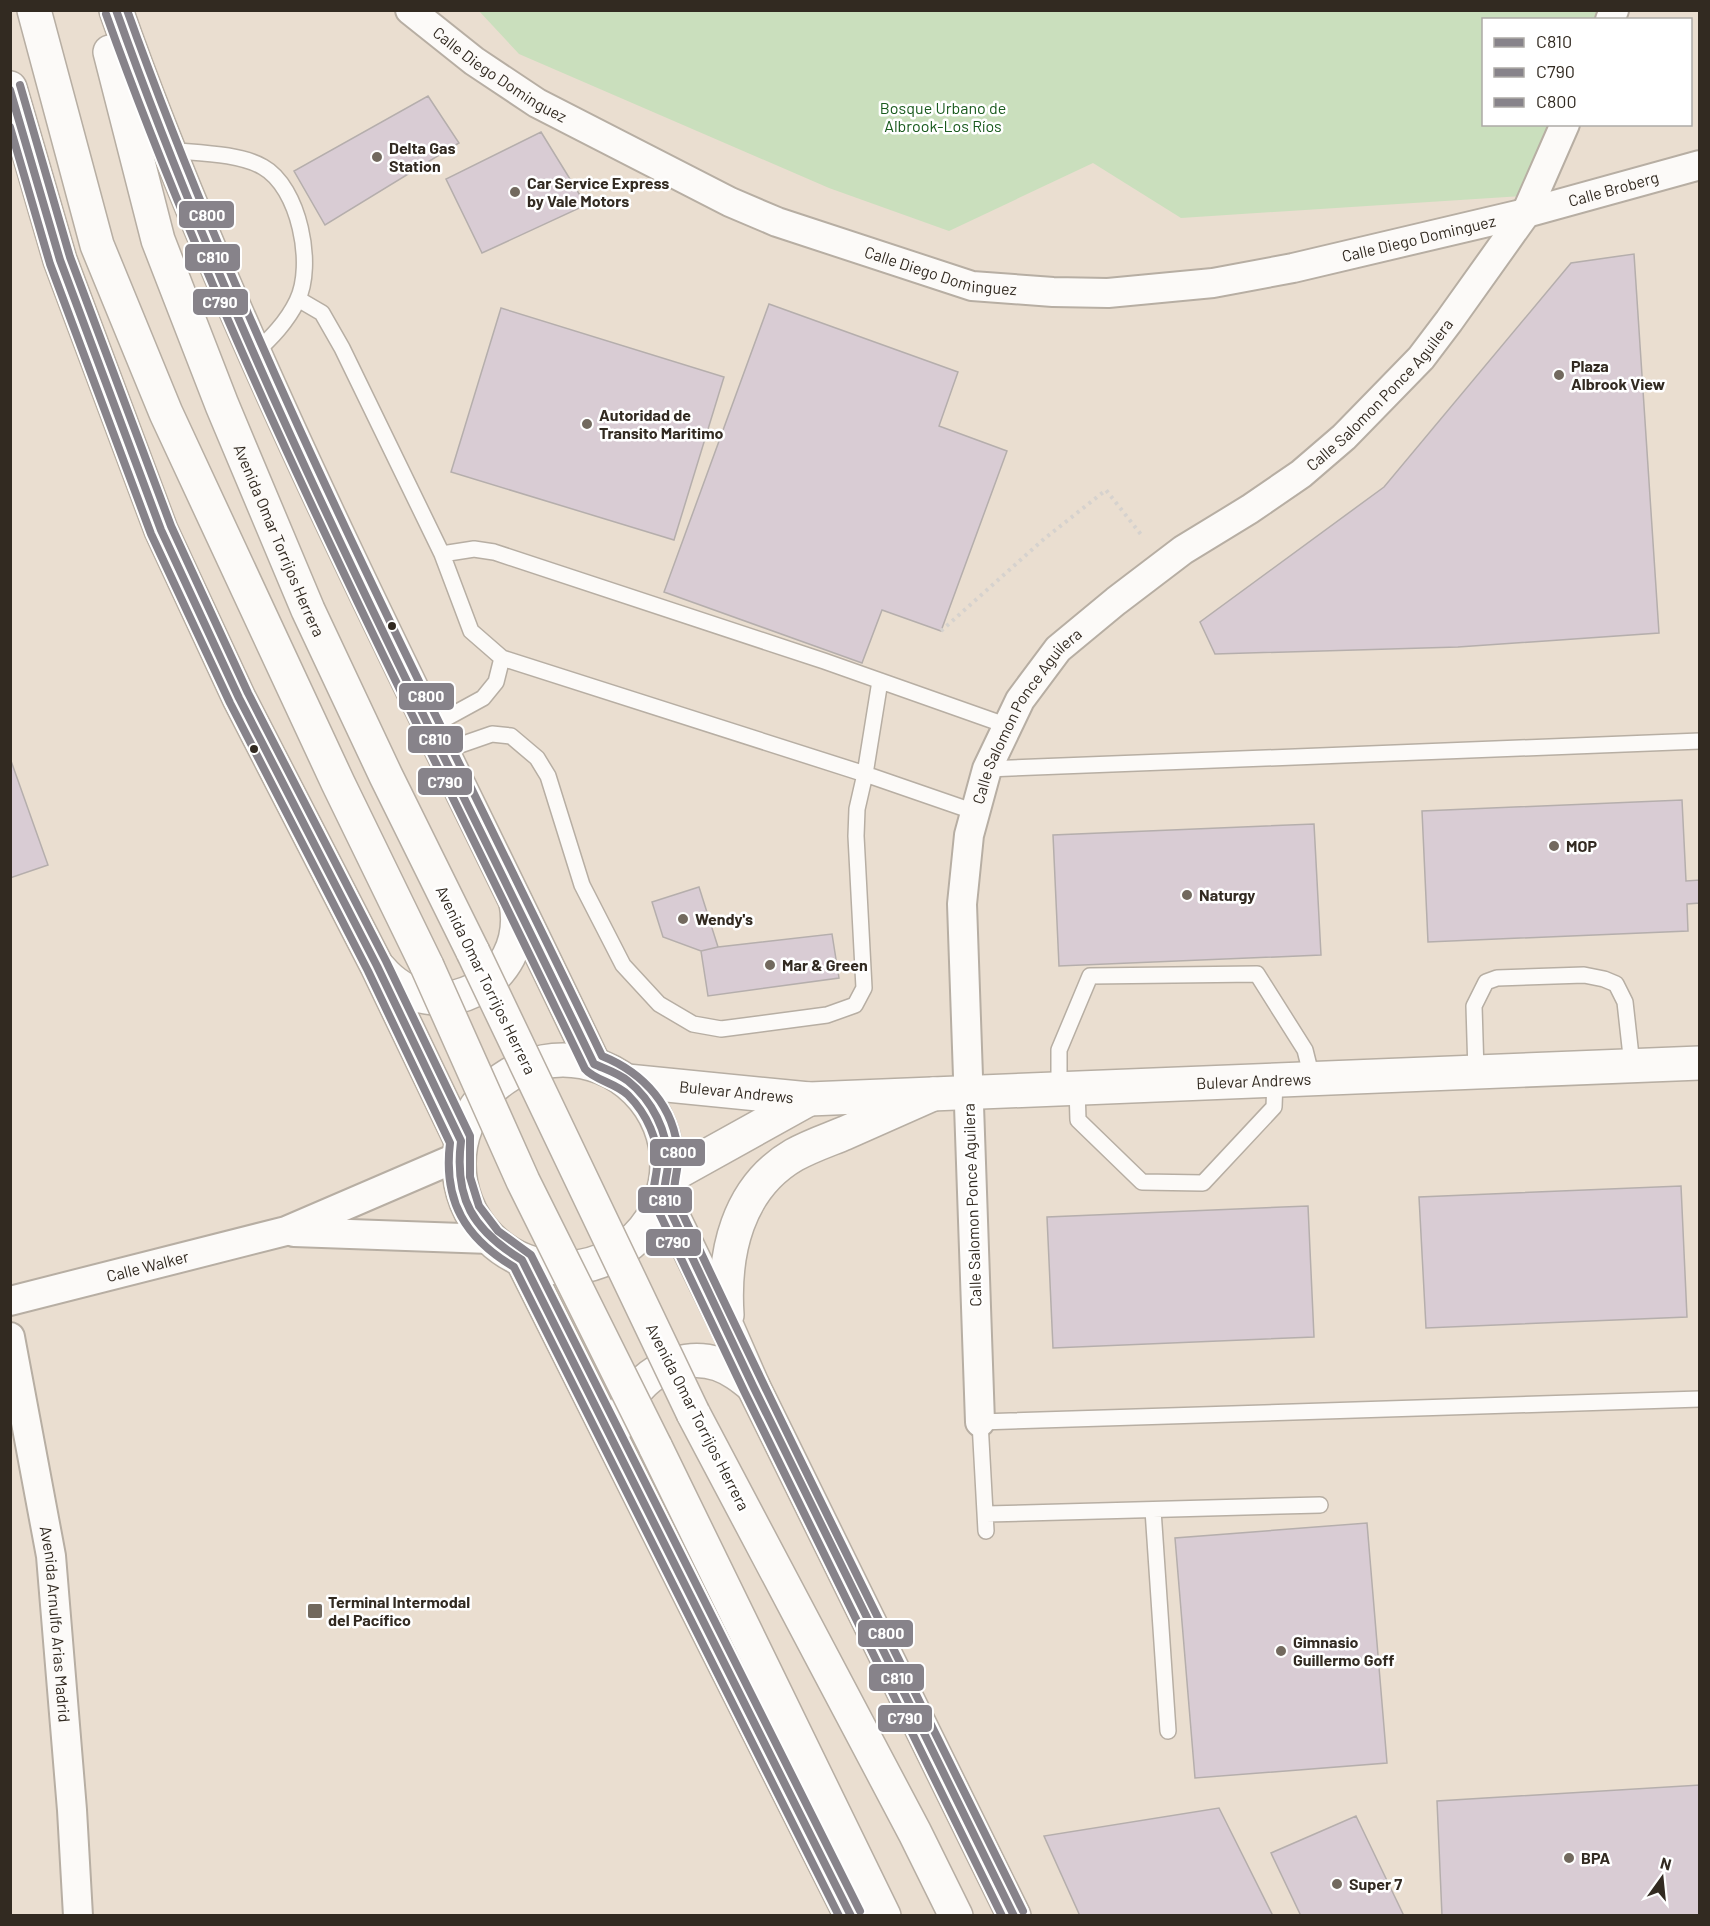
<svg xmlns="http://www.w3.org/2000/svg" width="1710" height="1926" viewBox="0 0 1710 1926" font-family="Barlow,sans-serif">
  <rect width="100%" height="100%" fill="#eaded0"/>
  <!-- green -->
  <path fill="#cadfbd" d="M479,11h1142l-5,8 -132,1v104l85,1 -32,70 -356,23 -88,-55 -144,68 -120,-43 -310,-134z"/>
  <!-- building -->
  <path fill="#d9ccd4" stroke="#b5aeac" stroke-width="1.5" d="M428,96l31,47 -134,82 -31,-54z
    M541,132l45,73 -104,48 -36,-74z
    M1634,254l25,379 -201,14 -243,7 -15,-32 184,-135 187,-224z
    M769,304l189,68 -19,54 68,25 -66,180 -59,-21 -20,53 -198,-71z
    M501,308l223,69 -50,163 -223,-68z
    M10,758l38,107 -38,13z
    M1682,800l4,81 14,-1v23l-13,1 1,27 -260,11 -6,-131z
    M1314,824l7,131 -262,11 -6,-131z
    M699,887l19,60 -17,4 -38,-14 -11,-35z
    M832,934l7,44 -131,18 -7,-45 17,-4z
    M1681,1186l6,131 -261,11 -7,-131z
    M1308,1206l6,131 -261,11 -6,-131z
    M1367,1523l20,240 -192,15 -20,-240z
    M1700,1785v131h-258l-5,-115z
    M1219,1808l54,108h-193l-36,-80z
    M1356,1816l48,100h-103l-30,-63z"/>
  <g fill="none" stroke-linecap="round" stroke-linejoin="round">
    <!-- lane casing -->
    <g stroke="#b7aea3" stroke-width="18">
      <path id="lane" d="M168,150c28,3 71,3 95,17 36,20 52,98 34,134 -10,21 -26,37 -43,53
        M298,299l24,14 20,35 100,206 29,77 31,27 363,116 110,38
        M442,554l32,-5 20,3 330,109 184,65
        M430,727l53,-29 13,-16 6,-24
        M443,751l49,-17 19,2 26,22 11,18 34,109 41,80 36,39 34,20 28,5 106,-14 28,-10 9,-17 -8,-152 1,-27 8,-35 15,-93
        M987,769l713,-28
        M1476,1072l-2,-66 12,-24 11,-4 87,-3 20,4 12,5 9,18 7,63
        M1077,1088l1,32 64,62 61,1 71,-76 1,-27
        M1059,1089v-39l31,-74 167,-2 48,76 7,28
        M1153,1510l15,221
        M986,1514l334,-9
        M986,1531l-6,-109 720,-23"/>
    </g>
    <!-- street casing -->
    <g stroke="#b7aea3" stroke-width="32">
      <g id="street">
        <path id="s1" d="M410,10l64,51 63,42 193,99 47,20 195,64 81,6 55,1 105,-10 80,-15 233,-55 174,-48"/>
        <path d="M1610,20l4,-10"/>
        <path d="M294,1232l196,7"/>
        <path id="s2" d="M10,1301l276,-70 172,-74"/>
        <path id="s3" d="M10,1337l41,219 21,254 6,106"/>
        <path id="s4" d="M980,1422l-18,-518 7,-69 18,-66 33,-69 38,-51 58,-48 67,-51 67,-41 51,-35 43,-37 40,-41 37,-38 28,-37 77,-108 39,-89"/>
      </g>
    </g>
    <!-- secondary casing -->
    <g stroke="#b7aea3" stroke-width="36">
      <g id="secondary">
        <circle cx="563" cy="1164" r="104"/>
        <path id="s5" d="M627,1081l182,18 891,-36"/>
        <path d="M667,1178l142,-79"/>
      </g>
    </g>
    <!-- primary casing -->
    <g stroke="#b7aea3" stroke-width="36">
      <g id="primary">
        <path d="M34,10l63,235 69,168 172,370 89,183"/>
        <path d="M116,10c32,92 69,182 107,271 114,266 247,522 371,783"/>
        <path id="s6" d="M110,52l48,188 64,165 86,205 78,166 87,176"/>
        <path d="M10,88l50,172 101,270 78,168 138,268 84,175"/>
        <path d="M380,969c54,64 151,15 136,-66"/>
        <path d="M663,1196l65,133 25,57 261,530"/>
        <path d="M522,1260l329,656"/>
        <path d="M727,1315c-4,-61 10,-127 67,-160 16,-9 34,-15 51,-22 29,-13 59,-26 88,-39"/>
        <path d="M693,1413l222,420 41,83"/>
        <path d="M622,1422c7,-42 54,-72 96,-58 14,5 24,13 35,22"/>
        <path d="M655,1446l229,470"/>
      </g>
    </g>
    <!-- path -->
    <path stroke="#d6d2ce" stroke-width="4" stroke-dasharray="3 4.5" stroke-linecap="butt" d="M941,631l103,-92 62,-49 37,47"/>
    <!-- lane -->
    <use href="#lane" stroke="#fcfaf8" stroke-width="15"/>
    <!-- street -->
    <use href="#street" stroke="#fcfaf8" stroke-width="28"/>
    <!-- secondary -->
    <use href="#secondary" stroke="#fcfaf8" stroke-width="33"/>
    <!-- primary -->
    <use href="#primary" stroke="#fcfaf8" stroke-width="33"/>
    <!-- primary-bridge casing -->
    <g stroke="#b7aea3" stroke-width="36" stroke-linecap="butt">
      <path id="primary-bridge" d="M473,952l220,461
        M427,966l96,215 132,265"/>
    </g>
    <!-- primary-bridge -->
    <use href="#primary-bridge" stroke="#fcfaf8" stroke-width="33"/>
    <!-- bus-1 casing -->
    <g stroke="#fff" stroke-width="12">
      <path id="bus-1" d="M116,10c129,364 311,707 478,1054 11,5 24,9 34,17 24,19 40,51 40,82 0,12 -6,24 -3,37l88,186 261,530
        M10,90l50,170 101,270 78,168 138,268 84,175c-7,58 12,89 61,119l329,656"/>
    </g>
    <!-- bus-2 casing -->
    <g stroke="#fff" stroke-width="12">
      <path id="bus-2" d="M106,14c130,364 312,707 479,1055 9,11 31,14 43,26 18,18 32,46 29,72 -1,13 -6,24 -2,37l89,187 258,525
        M10,127l40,137 101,270 79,169 138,268 82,172c-7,58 15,95 64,124l325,649"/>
    </g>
    <!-- bus-3 casing -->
    <g stroke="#fff" stroke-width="12">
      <path id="bus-3" d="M127,10c129,361 309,701 475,1046 42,17 73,51 76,98 1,13 -4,26 -4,39 1,8 8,19 11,26 109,233 225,462 338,692
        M20,85l50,172 101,269 77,167 138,268 84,175v41l9,29 19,25 33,24 329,656"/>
    </g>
    <!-- bus-1 -->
    <use href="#bus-1" stroke="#87838a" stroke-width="8"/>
    <!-- bus-2 -->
    <use href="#bus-2" stroke="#87838a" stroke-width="8"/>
    <!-- bus-3 -->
    <use href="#bus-3" stroke="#87838a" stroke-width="8"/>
  </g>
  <!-- markers -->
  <g fill="#72695e" stroke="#fff" stroke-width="2">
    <circle cx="377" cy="157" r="6"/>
    <circle cx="515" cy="192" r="6"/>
    <circle cx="1559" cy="375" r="6"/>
    <circle cx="587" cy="424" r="6"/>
    <circle cx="1554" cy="846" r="6"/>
    <circle cx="1187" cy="895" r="6"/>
    <circle cx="683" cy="919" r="6"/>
    <circle cx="770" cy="965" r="6"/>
    <rect x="307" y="1603" width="16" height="16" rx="3"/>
    <circle cx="1281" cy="1651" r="6"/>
    <circle cx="1569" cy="1858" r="6"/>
    <circle cx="1337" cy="1884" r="6"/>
  </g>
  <g fill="#322a21" stroke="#fff" stroke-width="2">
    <circle cx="392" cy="626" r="5"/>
    <circle cx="254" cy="749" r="5"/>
  </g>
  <g text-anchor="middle" stroke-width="5" stroke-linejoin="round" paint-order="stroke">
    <!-- street labels -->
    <g font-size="16" fill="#322a21" stroke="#fff">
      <text dy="6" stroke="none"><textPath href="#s1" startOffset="111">Calle Diego Dominguez</textPath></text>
      <text dy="6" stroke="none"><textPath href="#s1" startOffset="1284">Calle Broberg</textPath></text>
      <text dy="6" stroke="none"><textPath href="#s1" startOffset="1083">Calle Diego Dominguez</textPath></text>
      <text dy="6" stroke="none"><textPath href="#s1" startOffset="597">Calle Diego Dominguez</textPath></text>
      <text dy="6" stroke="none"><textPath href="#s4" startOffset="1208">Calle Salomon Ponce Aguilera</textPath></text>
      <text dy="6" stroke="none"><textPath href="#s6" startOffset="518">Avenida Omar Torrijos Herrera</textPath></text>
      <text dy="6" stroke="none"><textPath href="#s4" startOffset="722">Calle Salomon Ponce Aguilera</textPath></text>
      <text transform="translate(486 980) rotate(64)" y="6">Avenida Omar Torrijos Herrera</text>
      <text dy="6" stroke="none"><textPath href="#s5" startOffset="628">Bulevar Andrews</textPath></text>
      <text dy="6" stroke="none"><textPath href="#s5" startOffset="110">Bulevar Andrews</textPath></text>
      <text transform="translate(972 1205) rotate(-92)" y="6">Calle Salomon Ponce Aguilera</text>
      <text dy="6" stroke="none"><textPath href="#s2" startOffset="142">Calle Walker</textPath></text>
      <text transform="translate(698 1417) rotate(63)" y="6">Avenida Omar Torrijos Herrera</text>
      <text dy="6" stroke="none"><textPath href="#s3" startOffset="291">Avenida Arnulfo Arias Madrid</textPath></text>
    </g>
    <!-- park labels -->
    <g font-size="16" fill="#195a1d" stroke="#fff">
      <text x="943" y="114">Bosque Urbano de<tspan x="943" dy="18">Albrook-Los Ríos</tspan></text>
    </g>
    <!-- poi labels -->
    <g font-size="16" font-weight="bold" fill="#322a21" stroke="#fff" text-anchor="start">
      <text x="389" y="154">Delta Gas<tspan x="389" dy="18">Station</tspan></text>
      <text x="527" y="189">Car Service Express<tspan x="527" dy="18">by Vale Motors</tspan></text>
      <text x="1571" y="372">Plaza<tspan x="1571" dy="18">Albrook View</tspan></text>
      <text x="599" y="421">Autoridad de<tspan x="599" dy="18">Transito Maritimo</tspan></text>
      <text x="1566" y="852">MOP</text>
      <text x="1199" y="901">Naturgy</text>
      <text x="695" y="925">Wendy's</text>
      <text x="782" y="971">Mar &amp; Green</text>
      <text x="328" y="1608">Terminal Intermodal<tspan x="328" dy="18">del Pacífico</tspan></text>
      <text x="1293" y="1648">Gimnasio<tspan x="1293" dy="18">Guillermo Goff</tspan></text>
      <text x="1581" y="1864">BPA</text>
      <text x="1349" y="1890">Super 7</text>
    </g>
  </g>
  <g stroke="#fff" stroke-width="2">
    <rect x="178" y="200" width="57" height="29" rx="6" fill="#87838a"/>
    <rect x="184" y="243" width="57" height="29" rx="6" fill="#87838a"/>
    <rect x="192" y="288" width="57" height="28" rx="6" fill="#87838a"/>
    <rect x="398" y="682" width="57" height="29" rx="6" fill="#87838a"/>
    <rect x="407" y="725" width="57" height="29" rx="6" fill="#87838a"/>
    <rect x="417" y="767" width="56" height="29" rx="6" fill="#87838a"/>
    <rect x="649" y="1138" width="57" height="29" rx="6" fill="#87838a"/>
    <rect x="637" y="1186" width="56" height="28" rx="6" fill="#87838a"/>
    <rect x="645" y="1228" width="57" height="29" rx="6" fill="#87838a"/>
    <rect x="857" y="1619" width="57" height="29" rx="6" fill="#87838a"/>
    <rect x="868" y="1663" width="57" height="29" rx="6" fill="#87838a"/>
    <rect x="877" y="1704" width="56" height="29" rx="6" fill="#87838a"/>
  </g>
  <g font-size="16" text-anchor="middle" font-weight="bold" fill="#fff">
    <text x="207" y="221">C800</text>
    <text x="213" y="263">C810</text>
    <text x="220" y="308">C790</text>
    <text x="426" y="702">C800</text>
    <text x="435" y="745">C810</text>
    <text x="445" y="788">C790</text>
    <text x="678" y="1158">C800</text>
    <text x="665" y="1206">C810</text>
    <text x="673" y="1248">C790</text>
    <text x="886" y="1639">C800</text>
    <text x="897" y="1684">C810</text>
    <text x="905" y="1724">C790</text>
  </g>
  <!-- border -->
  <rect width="1710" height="1926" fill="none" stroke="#322a21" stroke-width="24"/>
  <!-- legend -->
  <rect x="1482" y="18" width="210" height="108" fill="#ffffff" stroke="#adaaa6" stroke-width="1.5"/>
  <rect x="1494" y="38" width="30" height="9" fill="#87838a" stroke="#adaaa6" stroke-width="1.5"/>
  <text x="1536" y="48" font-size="18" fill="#322a21">C810</text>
  <rect x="1494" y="68" width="30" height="9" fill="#87838a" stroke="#adaaa6" stroke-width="1.5"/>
  <text x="1536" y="78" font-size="18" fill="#322a21">C790</text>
  <rect x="1494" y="98" width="30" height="9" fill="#87838a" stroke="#adaaa6" stroke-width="1.5"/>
  <text x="1536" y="108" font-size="18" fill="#322a21">C800</text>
  <!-- north arrow -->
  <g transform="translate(1662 1878) rotate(15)" stroke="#ffffff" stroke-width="4.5" paint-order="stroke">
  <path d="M0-4.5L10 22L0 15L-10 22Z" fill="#322a21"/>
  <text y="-9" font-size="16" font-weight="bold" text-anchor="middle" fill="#322a21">N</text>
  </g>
</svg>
